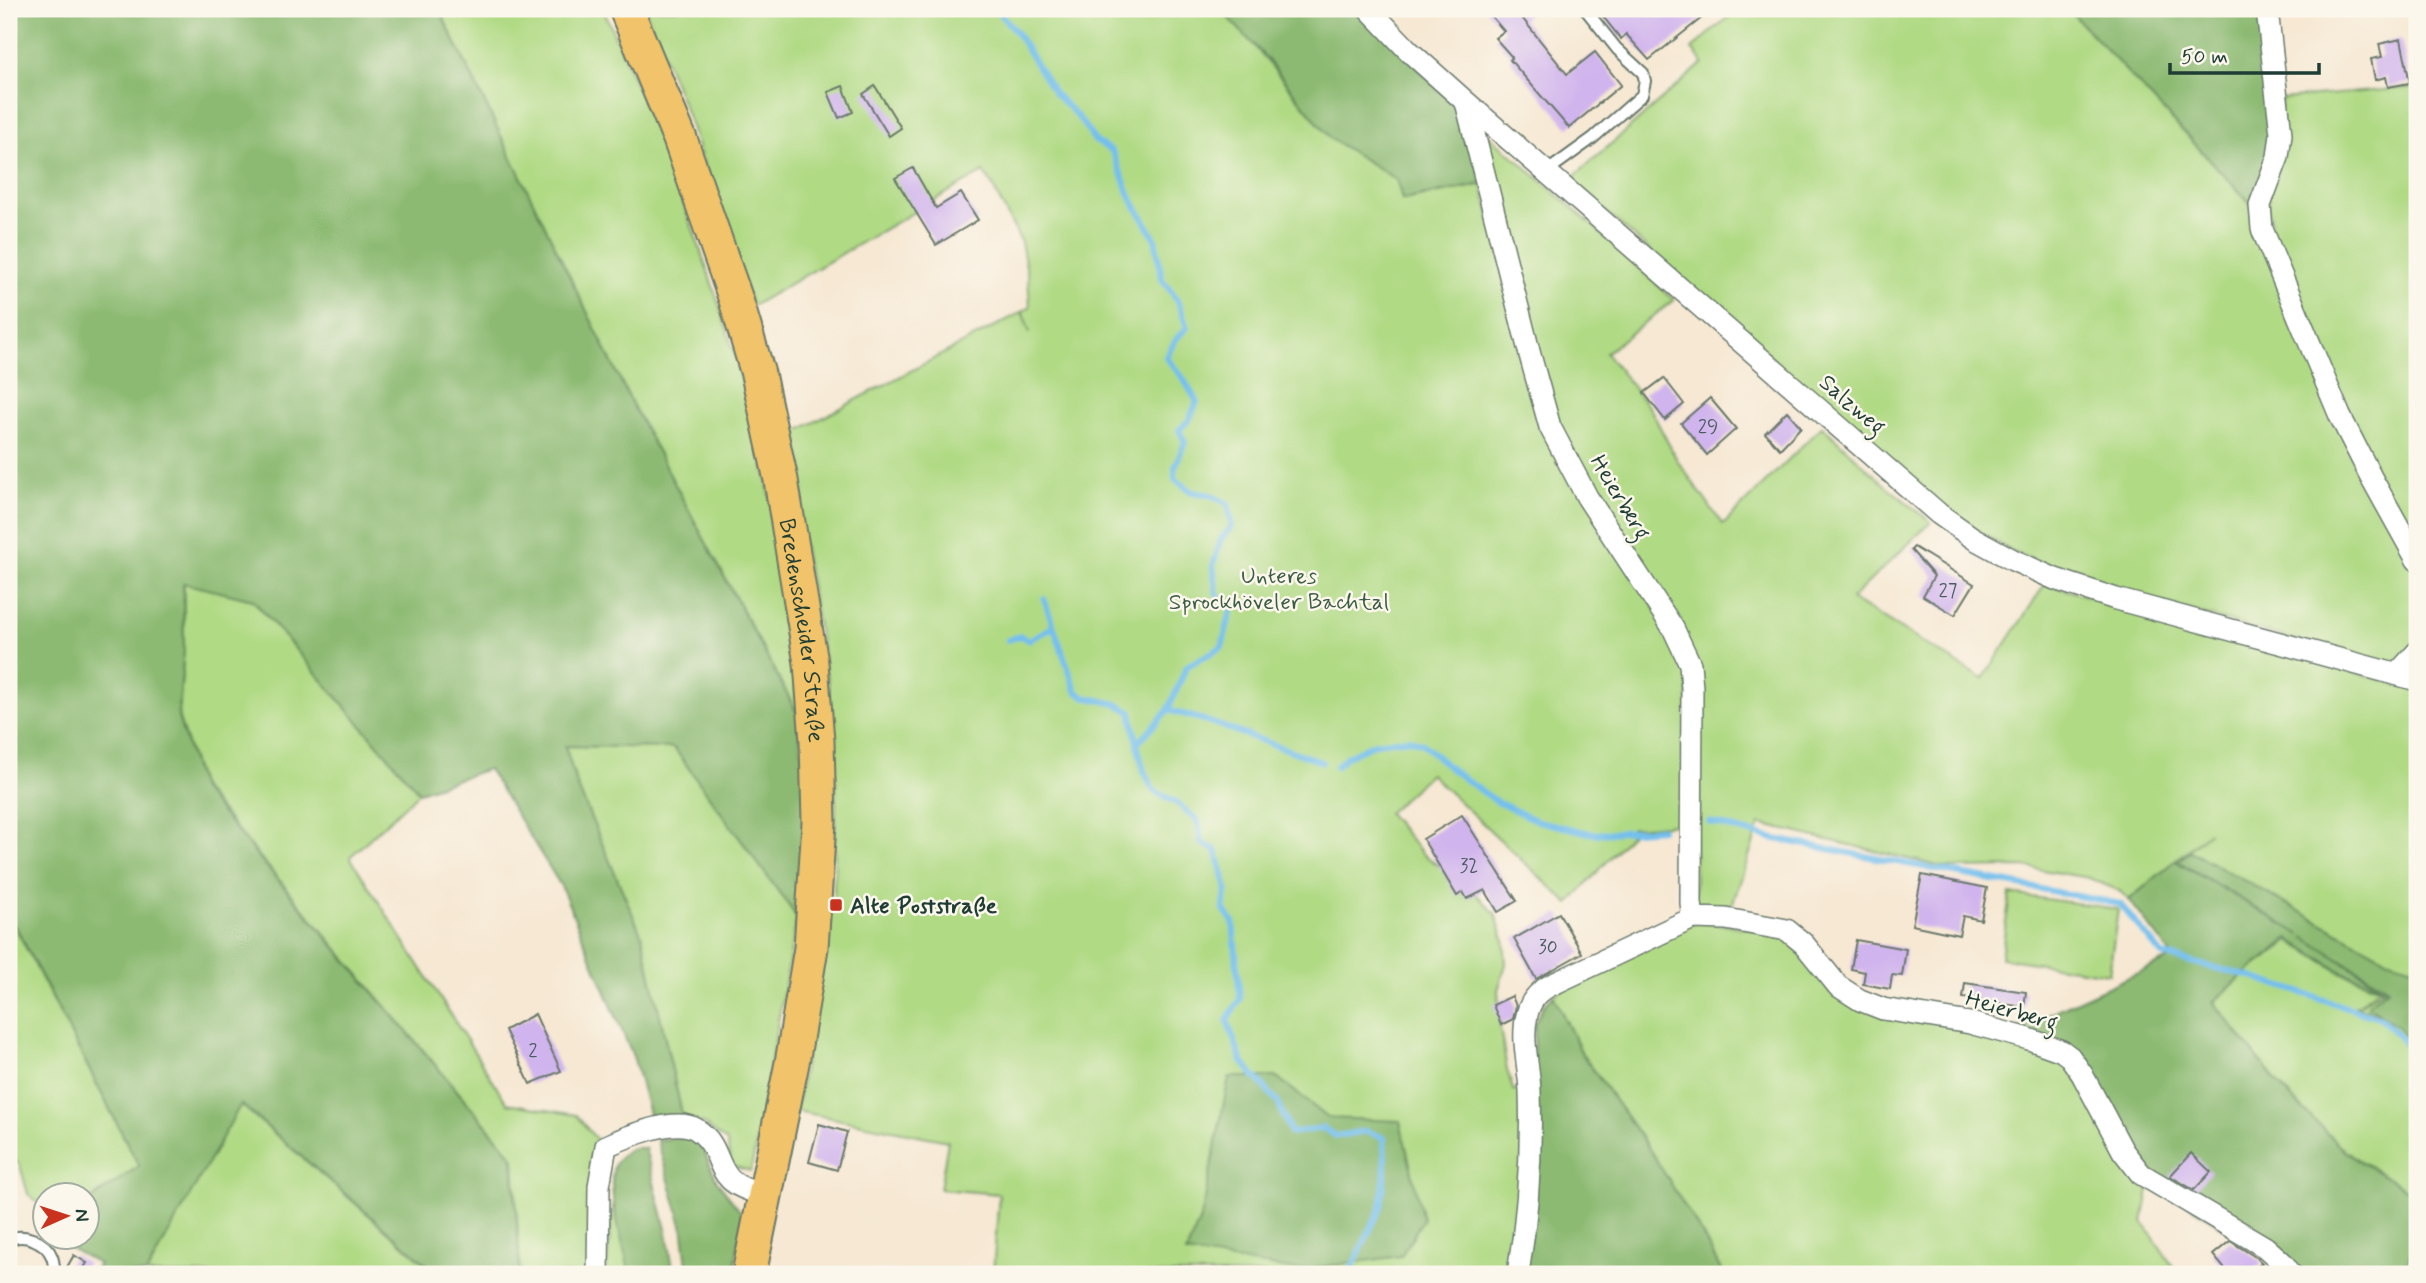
<svg xmlns="http://www.w3.org/2000/svg" width="2426" height="1283" viewBox="0 0 2426 1283" font-family="Mynerve,sans-serif">
  <rect width="100%" height="100%" fill="#fbf7ec"/>
  <filter id="ink" filterUnits="userSpaceOnUse"><feTurbulence type="fractalNoise" baseFrequency=".0143" numOctaves="2"/><feDisplacementMap in="SourceGraphic" scale="14" xChannelSelector="R" yChannelSelector="G"/><feConvolveMatrix kernelMatrix="1 2 1 2 8 2 1 2 1" color-interpolation-filters="sRGB"/></filter>
  <filter id="wash" filterUnits="userSpaceOnUse"><feTurbulence type="fractalNoise" baseFrequency=".00686" numOctaves="4" result="noise"/><feDisplacementMap in="SourceGraphic" scale="28" xChannelSelector="R" yChannelSelector="G"/><feGaussianBlur stdDeviation="1.57" result="paint"/><feColorMatrix in="noise" values="0 0 0 0 0 0 0 0 0 0 0 0 0 0 0 0 0 1.4 0 .05"/><feComposite in="paint" operator="in"/></filter>
  <g filter="url(#wash)">
    <rect width="100%" height="100%" fill="#f6e8d3"/>
    <!-- green -->
    <path fill="#b1da85" stroke="#688c5c" stroke-width="2" fill-rule="evenodd" d="M439,9h164c59,133 114,271 150,413 26,96 36,194 45,292l-166,-310z
      M645,9h579l99,120 73,51 7,20 79,-15 67,246 139,233v159l-56,5 2,3 -65,73 -139,-130 -42,39 34,40 51,38 22,22 9,26 2,25 -8,26 2,38 7,42 6,20 16,-1 -15,185h-521l6,-80 -59,-5 8,-48 -152,-30 38,-213 2,-116 -7,-94 -45,-250 238,-126 8,21 -7,-22 7,-4 -2,-30 -7,-35 -31,-61 -7,-9 -231,134 -66,-194zM1226,1093l-25,162 -14,-2 16,-41z
      M1734,9h334l186,198 163,365v68l-19,28 -283,-78 -100,-37 -71,-43 -374,-330 133,-117 -11,-14 43,-38z
      M2417,87v467l-22,-37 -121,-266 -7,-57 14,-95z
      M1476,124l107,93 91,83 -68,53 45,57 26,50 46,65 99,-99 62,58 47,38 -80,77 132,80 62,-95 372,106v362l-37,-38 -23,-8 28,-18 -4,-4 -204,-123 32,-29 -80,68 -9,-9 -31,-13 -65,-11 -77,1 -187,-44 -32,93 -21,-7 -12,-6 -2,-245 -141,-236z
      M184,582l69,18 166,192 -69,65 157,246 69,12 21,25 -5,134h-72l-6,-116 -313,-371 -22,-69 5,-71z
      M565,746l109,2 123,169 -46,254 -20,-5 -4,-24 -23,-18 -21,-6 -41,-182 -64,-148z
      M2010,894l108,15 -9,65 -108,-16z
      M1696,921l100,14 34,57 227,59 93,134 -7,37 35,52h-455l-21,-40 -56,-90 -63,-89 -30,-60z
      M9,924l6,3 124,239 -51,35v-5h-42l-1,13 -17,-15 -8,-29 -11,-9z
      M2290,941l50,31 40,16 -25,18 23,9 39,44v137l-72,-45 -63,-62 -68,-87 33,-30z
      M240,1104l197,170h-291z
      M614,1197l16,77h-24z"/>
    <!-- forest -->
    <path fill="#8cba72" stroke="#567c53" stroke-width="2" d="M9,9h430l193,395 166,311 9,92 -10,110 -123,-169 -109,-2 13,42 64,148 41,183 -31,6 -18,-66 -73,-173 -73,-117 -69,23 -166,-192 -70,-17 1,67 -6,67 23,72 312,368 7,117h-82l-197,-170 -95,170h-54l7,-10 -47,-26h36v-36l51,-36 -123,-239 -7,-3z
      M1220,9h144l100,107 18,68 -80,16 -5,-20 -66,-41 -64,-80z
      M2068,9h195l15,124 -23,75z
      M2190,851l197,108 30,9v81l-20,-23 -30,-21 21,-17 -84,-51 79,51 -43,-17 -51,-32 -48,38 -28,25 68,85 64,65 72,44v41l-14,37h-109l-160,-106 -50,-97 -68,-42 157,-72 -44,-57 46,-39 126,74 -123,-74z
      M1553,995l30,61 63,88 56,90 21,40h-201l13,-252 8,-16z
      M1229,1077h48l51,41 72,3 23,98 -22,37 -104,14 -111,-17 16,-39z
      M690,1137l11,7 16,37 26,34 -9,59h-46l-6,-49 -25,-85z
      M633,1148h12l22,85 7,41h-44c-6,-27 -22,-77 -17,-103 2,-12 10,-18 20,-23z"/>
    <g fill="none" stroke-linecap="round" stroke-linejoin="round">
      <!-- stream -->
      <path stroke="#74bfed" stroke-width="6" d="M996,9l20,23 39,62 23,23 17,24 17,10 19,47 24,40 7,41 16,22 9,27 -10,10 -11,19 17,21 14,24 -8,18 -10,10 6,12 -10,25v12l17,13 19,3 17,9 4,22 -11,13 -8,27 4,29 15,12 -10,40 -35,19 -19,44 -31,34 7,27 9,19 24,13 21,18 3,22 15,7 11,39 -4,19 10,14 7,77 -13,21 15,42 35,39 14,32 32,-5 13,8 30,-5 18,7 1,35 -4,34 -32,67
        M1044,599l32,92 8,6 33,7 14,8 6,32
        M1008,640l12,-4 9,4 24,-13
        M1168,710l36,10 118,42
        M1336,767l10,-10 29,-14 34,-4 14,5 29,26 45,32 41,19 56,13 67,-5
        M1709,822l61,16 350,66 42,51 90,22 129,41 36,37"/>
    </g>
    <g id="blocks">
      <!-- building -->
      <path fill="#d0b4ed" d="M1485,9h47l-9,10 44,55 28,-22 26,33 -52,43 -59,-68 2,-3 -17,-19 9,-7z
        M1597,9h116l-64,51 -23,-26 -5,5z
        M2401,39l9,44 -22,4 -2,-10 -11,3 -4,-21 11,-2 -3,-13z
        M843,86l10,26 -14,6 -11,-26z
        M875,86l26,42 -12,8 -26,-42z
        M913,168l23,40 25,-15 17,27 -42,25 -41,-67z
        M1664,378l20,26 -19,16 -21,-27z
        M1710,398l26,31 -29,26 -26,-32z
        M1787,411l14,16 -21,22 -15,-16z
        M1914,547l60,37 -19,31 -32,-19 11,-20 -23,-26z
        M1462,815l55,86 -19,11 -13,-22 -18,9 -4,-7 -6,4 -34,-57z
        M1922,875l65,13 -6,32 -18,-4 -4,19 -47,-10z
        M1559,913l23,40 -46,26 -22,-40z
        M1856,940l50,9 -4,27 -10,-1 -2,14 -27,-5 2,-12 -14,-3z
        M1965,983l61,9 -2,15 -61,-9z
        M1512,996l4,10 -3,13 -12,6 -8,-20z
        M535,1014l26,57 -31,13 -25,-54z
        M819,1124l28,8 -10,38 -28,-8z
        M2191,1153l20,19 -17,18 -24,-14z
        M2230,1241l27,17 5,5 -14,11h-19l-16,-19z
        M74,1255l13,8 -7,11h-17z"/>
    </g>
  </g>
  <g filter="url(#ink)">
    <use href="#blocks" fill-opacity="0" stroke="#6a796c" stroke-width="2"/>
    <g fill="none" stroke-linecap="round" stroke-linejoin="round">
      <!-- lane casing -->
      <g stroke="#6a796c" stroke-width="14">
        <path id="lane" d="M1546,172l47,-34 49,-43 3,-14 -2,-8 -26,-24 -32,-40
          M9,1240c14,-8 37,1 43,17 2,5 2,12 3,17"/>
      </g>
      <!-- street casing -->
      <g stroke="#6a796c" stroke-width="24">
        <path id="street" d="M1369,9l40,42 57,51 473,412 34,24 40,22 42,19 61,20 301,81
          M2267,9l14,125 -3,23 -18,48 2,24 78,187 31,61 46,83
          M1466,102l64,253 20,72 37,70 86,131 17,36 2,24 -1,215 2,15 33,1 61,11 17,14 34,42 22,14 23,9 87,14 59,16 33,12 8,6 12,17 41,77 18,23 124,73 18,16 8,11
          M2397,674l20,-22
          M598,1274l1,-88 7,-40c20,-9 69,-30 90,-17 34,22 10,54 68,65
          M1518,1274c10,-61 14,-122 12,-183 -1,-25 -9,-52 -3,-76 3,-14 10,-22 22,-29l144,-68"/>
      </g>
      <!-- primary casing -->
      <g stroke="#6a796c" stroke-width="37">
        <g id="primary">
          <path id="s1" d="M626,9l54,130 56,161 22,74 23,106 30,183 6,78 2,81 -8,126 -19,115 -43,211"/>
        </g>
      </g>
      <!-- lane -->
      <use href="#lane" stroke="#fff" stroke-width="10"/>
      <!-- street -->
      <use href="#street" stroke="#fff" stroke-width="21"/>
      <!-- primary -->
      <use href="#primary" stroke="#f1c36a" stroke-width="33"/>
    </g>
  </g>
  <!-- markers -->
  <rect fill="#c8321e" stroke="#fbf7ec" stroke-width="2.5" x="829" y="898" width="14" height="14" rx="3.5"/>
  <g text-anchor="middle" stroke-width="5" stroke-linejoin="round" paint-order="stroke">
    <!-- number labels -->
    <g font-size="19" fill="#4b5b62">
      <text x="1708" y="433">29</text>
      <text x="1948" y="597">27</text>
      <text x="1469" y="872">32</text>
      <text x="1548" y="953">30</text>
      <text x="533" y="1057">2</text>
    </g>
    <!-- street labels -->
    <g font-size="23" fill="#1f3d34" stroke="#fbf7ec">
      <text transform="translate(1853 404) rotate(41)" y="8">Salzweg</text>
      <text transform="translate(1621 497) rotate(59)" y="8">Heierberg</text>
      <text dy="8" stroke="none"><textPath href="#s1" startOffset="649">Bredenscheider Straße</textPath></text>
      <text transform="translate(2012 1010) rotate(16)" y="8">Heierberg</text>
    </g>
    <!-- park labels -->
    <g font-size="23" fill="#3c5c44" stroke="#fbf7ec">
      <text x="1279" y="583">Unteres<tspan x="1279" dy="26">Sprockhöveler Bachtal</tspan></text>
    </g>
    <!-- poi labels -->
    <g font-size="23" font-weight="bold" fill="#1f3d34" stroke="#fbf7ec" text-anchor="start">
      <text x="850" y="913">Alte Poststraße</text>
    </g>
  </g>
  <!-- margin -->
  <rect width="2426" height="1283" fill="none" stroke="#fbf7ec" stroke-width="35"/>
  <!-- north arrow -->
  <g transform="translate(66 1216) rotate(87)"><circle r="33" fill="#fbf7ec" stroke="#a3ada2" stroke-width="2"/>
  <path d="M0-5L12 26L0 18L-12 26Z" fill="#c8321e"/>
  <text y="-10" font-size="19" font-weight="bold" text-anchor="middle" fill="#1f3d34">N</text>
  </g>
  <!-- scale -->
  <path d="M2170 63v10h149v-10" fill="none" stroke="#1f3d34" stroke-width="3.5"/>
  <text x="2181" y="63" font-size="21" fill="#1f3d34" stroke="#fbf7ec" stroke-width="5" paint-order="stroke">50 m</text>
</svg>
